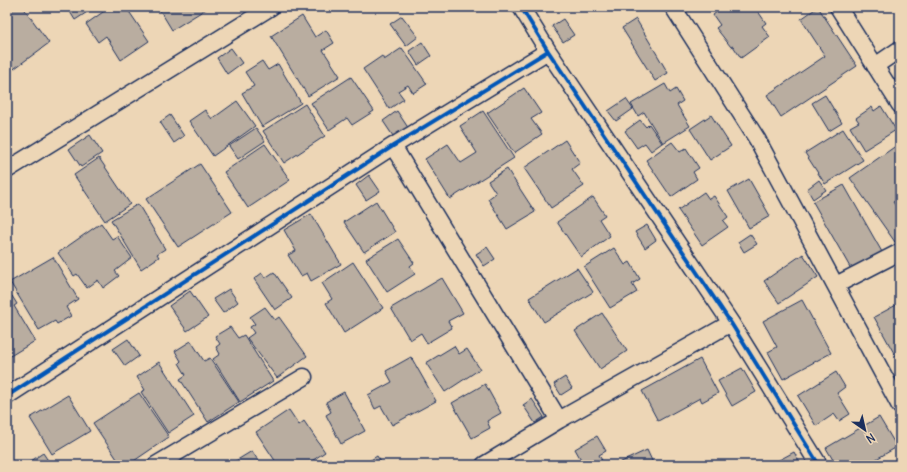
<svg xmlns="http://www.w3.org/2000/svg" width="907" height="472" viewBox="0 0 907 472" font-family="Delius,sans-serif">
  <rect width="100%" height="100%" fill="#edd6b6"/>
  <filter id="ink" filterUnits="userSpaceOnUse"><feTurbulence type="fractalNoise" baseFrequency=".025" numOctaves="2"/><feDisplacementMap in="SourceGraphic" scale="8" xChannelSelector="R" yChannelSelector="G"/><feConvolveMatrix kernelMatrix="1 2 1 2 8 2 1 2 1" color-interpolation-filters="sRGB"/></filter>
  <g filter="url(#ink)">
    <!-- building -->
    <path fill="#b9ada0" stroke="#1b2f5e" d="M7,7h16l26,36 -38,28 -4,-5z
      M67,7h28l-20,13z
      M110,7h16l23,34 -28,19 -15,-24 -8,6 -12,-18z
      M158,7h47l1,2 -34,21z
      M723,7h32l11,16 -4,3 8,11 -29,21 -8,-12 -2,1 -15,-19 4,-3 -7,-10z
      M818,7l39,59 -76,51 -14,-22 58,-39 -24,-37z
      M302,16l13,21 11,-7 8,13 -11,7 17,26 -32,20 -37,-60z
      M402,16l16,21 -12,9 -16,-22z
      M563,19l11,16 -11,7 -11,-16z
      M636,19l32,54 -13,8 -33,-53z
      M422,42l9,14 -13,9 -9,-14z
      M231,48l11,15 -15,11 -10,-16z
      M402,48l25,36 -14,9 -5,-8 -10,6 6,8 -15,10 -26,-40 19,-13 2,4z
      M262,61l6,9 10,-6 23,39 -39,24 -20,-34 12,-7 -9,-14z
      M351,77l23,34 -22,14 -5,-7 -18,12 -18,-27z
      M665,84l5,9 6,-4 7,12 -6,4 13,21 -27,17 -19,-31 -6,4 -7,-12z
      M524,88l17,25 -10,6 11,15 -28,19 -27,-40z
      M825,95l17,28 -13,8 -17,-28z
      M626,99l7,10 -17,12 -8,-10z
      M237,101l18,25 -42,30 -24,-35 16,-11 7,9z
      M305,104l20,32 -41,27 -21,-32z
      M881,106l15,24 -32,20 -14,-23 9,-5 -3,-4 16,-11 2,4z
      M397,111l12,18 -14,10 -12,-18z
      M483,111l31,47 -64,41 -25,-40 23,-15 13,19 16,-10 -17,-27z
      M170,115l14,21 -10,7 -14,-21z
      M711,115l20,31 -21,14 -20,-31z
      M640,120l6,7 3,-3 13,19 -11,8 -6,-8 -8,5 -12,-17z
      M256,128l9,13 -27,18 -9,-13z
      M843,129l20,31 -38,24 -20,-31z
      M90,135l12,18 -21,14 -12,-18z
      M565,140l15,23 -8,6 12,17 -33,22 -27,-40z
      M672,142l8,10 6,-4 13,20 -6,4 4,7 -26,18 -25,-37z
      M900,143v54l-7,5 7,10v27l-5,3 -45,-64z
      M265,144l25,36 -42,28 -24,-36z
      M99,158l31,46 -25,17 -31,-46z
      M200,164l32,48 -54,35 -32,-48z
      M507,169l28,43 -28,17 -19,-30 8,-6 -8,-12z
      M369,175l11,16 -14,9 -10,-15z
      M749,179l21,37 -21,12 -21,-37z
      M819,180l7,10 -13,9 -6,-10z
      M844,185l38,67 -31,17 -38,-67z
      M704,192l5,7 5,-3 14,21 -5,4 5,6 -26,18 -24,-35z
      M593,197l12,18 -6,4 11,17 -29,21 -24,-35z
      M376,201l19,31 -31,20 -20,-30z
      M138,204l27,45 -8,5 2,3 -18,12 -30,-49z
      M311,214l30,50 -30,17 -4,-8 -6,3 -13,-21 8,-4 -12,-21z
      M101,223l11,16 5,-3 15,22 -17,13 4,5 -16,12 -5,-8 -11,8 -10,-14 -3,2 -16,-23z
      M647,225l9,15 -11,8 -10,-16z
      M750,234l7,10 -13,8 -6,-10z
      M398,239l16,24 -4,3 5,8 -28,18 -21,-33z
      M487,247l8,12 -11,7 -8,-12z
      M614,248l11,17 5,-3 10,17 -8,5 5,8 -27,16 -26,-41z
      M803,254l15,23 -39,26 -15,-22z
      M53,257l25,42 -12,8 5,9 -14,8 -2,-3 -16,9 -29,-48z
      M353,262l30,46 -39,25 -18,-30 6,-4 -10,-16z
      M577,268l16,24 -49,30 -15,-24z
      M274,272l18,26 -17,12 -21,-31 8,-6 3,5z
      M442,278l21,35 -15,8 4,7 -25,15 -6,-10 -11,7 -19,-32z
      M229,289l9,13 -15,11 -10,-14z
      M190,291l18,26 -21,14 -18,-25z
      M12,296l5,8 -3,2 21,35 -28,17v-59z
      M802,300l29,53 -48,26 -15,-27 9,-5 -14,-26z
      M900,303v61l-26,-47z
      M265,307l10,13 4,-3 28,39 -30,22 -30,-40 7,-5 -4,-6 5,-3 -5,-7z
      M602,313l25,38 -27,18 -25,-38z
      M230,327l8,11 6,-3 29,46 -33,21 -27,-43 7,-5 -4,-7 4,-3 -5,-8z
      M128,339l11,17 -14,10 -12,-17z
      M191,341l13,20 6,-3 29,44 -31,20 -28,-43 6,-4 -7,-12 2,-2 -6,-10z
      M454,346l5,8 8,-5 13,20 -35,23 -19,-29z
      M411,357l25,44 -44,24 -11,-19 -6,3 -7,-14 24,-13 -6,-11z
      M700,359l18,34 -16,9 -2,-4 -42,23 -16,-30z
      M159,362l35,54 -26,17 -27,-41 4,-2 -8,-13z
      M742,368l14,24 -24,14 -14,-25z
      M836,372l9,15 -8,6 13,21 -11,7 -5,-7 -18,12 -18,-30z
      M565,377l7,11 -11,7 -7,-11z
      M485,384l16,29 -14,8 3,7 -18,10 -20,-35z
      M344,392l21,39 -24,13 -15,-29 5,-3 -5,-10z
      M139,393l30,44 -41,28h-7l-28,-42z
      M68,395l22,36 -38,23 -22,-36z
      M532,399l12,18 -9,6 -12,-18z
      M289,410l10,15 5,-4 21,31 -19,13h-28l-22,-33z
      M879,417l18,30 -31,18h-30l-10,-17z
      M597,436l9,15 -7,4 5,9 -20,1 -9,-16z
      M647,450l7,15h-36l-1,-1z
      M252,451l9,14h-32z
      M794,452l7,13h-31z
      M43,453l8,12h-26z
      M377,456l6,9h-20z"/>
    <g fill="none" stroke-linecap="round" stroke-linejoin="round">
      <!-- minor casing -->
      <g stroke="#1b2f5e" stroke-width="19">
        <path id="minor" d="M521,7l27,44 183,272 88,142
          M673,7l84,132 143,267
          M838,7l62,98
          M875,66l25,-17
          M393,146l166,274
          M7,170l264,-163
          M836,285l64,-33
          M7,396l386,-250 155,-95
          M156,465l148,-88
          M484,465l75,-45 172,-97"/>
      </g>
      <!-- minor -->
      <use href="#minor" stroke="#edd6b6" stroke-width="16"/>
      <!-- cycleway casing -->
      <g stroke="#edd6b6" stroke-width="6">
        <path id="cycleway" d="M521,7l27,44 183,272 88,142
          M7,396l386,-250 155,-95"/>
      </g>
      <!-- cycleway -->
      <use href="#cycleway" stroke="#0057b8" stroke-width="4"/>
    </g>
  </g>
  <!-- margin -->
  <rect width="907" height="472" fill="none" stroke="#edd6b6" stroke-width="24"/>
  <rect x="12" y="12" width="883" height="448" fill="none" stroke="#1b2f5e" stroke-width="1.5" filter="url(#ink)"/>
  <!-- north arrow -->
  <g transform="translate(865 430) rotate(146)" stroke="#edd6b6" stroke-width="3" paint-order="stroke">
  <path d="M0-3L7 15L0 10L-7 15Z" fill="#1b2f5e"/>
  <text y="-6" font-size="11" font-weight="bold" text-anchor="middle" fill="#1b2f5e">N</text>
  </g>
</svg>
